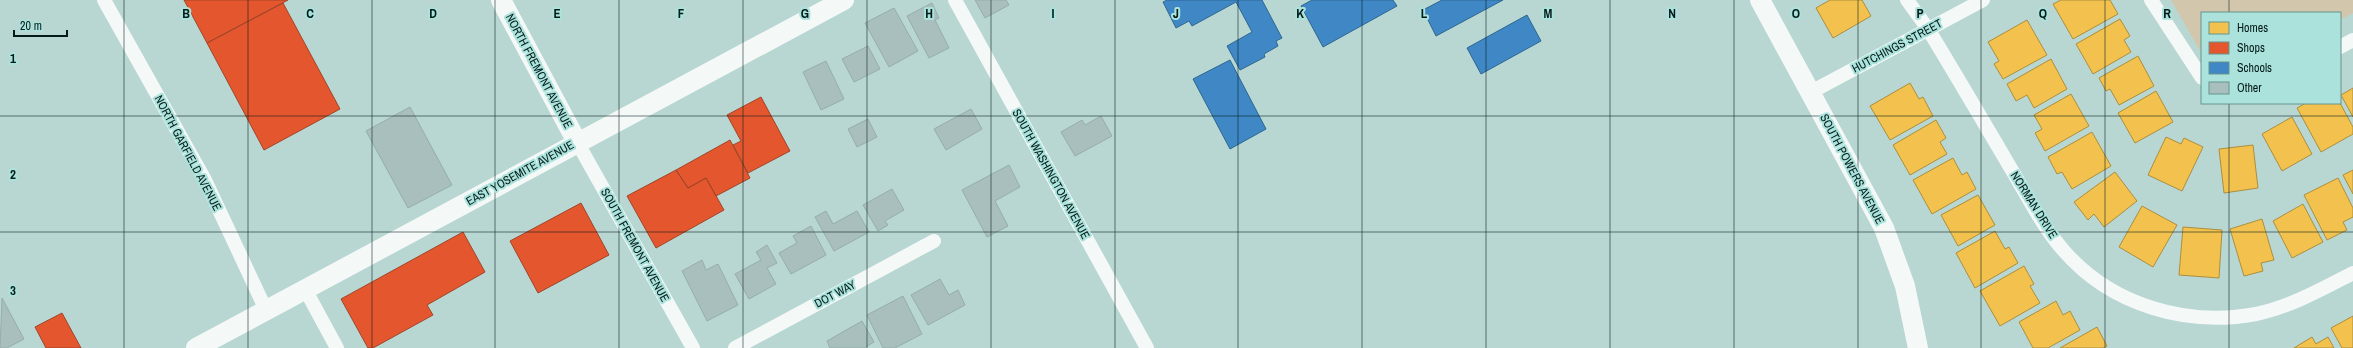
<svg xmlns="http://www.w3.org/2000/svg" width="2353" height="348" viewBox="0 0 2353 348" font-family="'Archivo Narrow',sans-serif">
  <rect width="100%" height="100%" fill="#b8d6d2"/>
  <!-- green -->
  <path fill="#d2c7ac" d="M2171,0h182v13l-13,7v-7h-138v41z"/>
  <!-- homes -->
  <path fill="#f2c14e" stroke="#ab8f3e" d="M1830,0h32l9,16 -38,22 -17,-30z
    M2061,0h49l8,14 -45,25 -20,-35z
    M2120,19l10,17 -6,4 7,12 -38,22 -17,-30z
    M2027,20l20,35 -44,24 -9,-15 5,-3 -11,-19z
    M2138,56l16,30 -35,19 -9,-16 -4,2 -7,-13z
    M2051,59l16,30 -33,19 -7,-13 -11,6 -9,-17z
    M1910,83l9,16 4,-2 10,19 -43,24 -20,-34z
    M2353,88v29l-12,-22z
    M2156,91l17,31 -38,21 -17,-30z
    M2071,94l18,32 -44,25 -10,-18 7,-4 -8,-14z
    M2306,103h34l13,24v7l-32,18 -24,-44z
    M2292,117l20,37 -30,17 -20,-37z
    M1936,120l10,18 -6,4 7,12 -37,21 -17,-30z
    M2092,132l19,34 -39,23 -10,-17 -5,2 -9,-17z
    M2166,137l15,7 3,-6 19,9 -21,44 -34,-16z
    M2253,145l5,43 -34,5 -5,-44z
    M1953,158l9,17 5,-3 9,17 -44,25 -19,-34z
    M2353,170v24l-10,-19z
    M2115,172l22,29 -33,26 -10,-13 -6,6 -14,-18z
    M2338,178l15,30v9l-10,5 4,8 -20,10 -23,-45z
    M1978,195l17,30 -37,21 -17,-31z
    M2303,204l20,38 -31,16 -19,-37z
    M2142,206l35,19 -24,42 -34,-20z
    M2262,219l12,41 -13,3 2,8 -19,5 -14,-47z
    M2183,227l39,3 -3,48 -40,-3z
    M1995,231l10,18 4,-2 9,16 -43,25 -19,-35z
    M2024,266l10,18 -4,2 10,17 -40,23 -20,-35z
    M2056,301l7,14 7,-4 10,19 -32,18h-15l-14,-26z
    M2353,316v32h-11l-11,-20z
    M2097,327l10,19 -4,2h-43z
    M2312,337l4,7 12,-7 6,11h-40z"/>
  <!-- shops -->
  <path fill="#e4572e" stroke="#a14528" d="M184,0h104l-81,43z
    M283,3l57,106 -76,41 -57,-107z
    M761,97l29,54 -42,22 -15,-28 8,-4 -14,-26z
    M730,140l20,38 -34,18 -10,-18 -18,10 -12,-18z
    M676,170l12,18 18,-10 18,32 -68,38 -29,-52z
    M581,203l28,52 -71,38 -28,-52z
    M463,232l22,40 -58,33 6,10 -60,33h-5l-27,-49z
    M62,313l19,35h-35l-11,-21z"/>
  <!-- schools -->
  <path fill="#3f88c5" stroke="#2e6791" d="M1167,0h95l20,38 -6,3 2,5 -14,8 1,3 -25,13 -13,-24 25,-14 -16,-30 -44,24 -3,-5 -13,7 -13,-26z
    M1312,0h81l4,6 -74,41 -22,-41z
    M1442,0h61l-67,36 -13,-26z
    M1527,15l14,26 -60,33 -14,-26z
    M1230,60l36,69 -36,20 -37,-70z"/>
  <!-- building -->
  <path fill="#a8bfbd" stroke="#96aeab" d="M975,0h31l3,5 -24,13z
    M932,3l7,15 -4,2 14,28 -20,10 -22,-42z
    M894,8l24,43 -29,16 -24,-44z
    M868,46l12,23 -26,13 -12,-23z
    M826,61l18,38 -23,11 -18,-38z
    M410,107l42,78 -44,23 -42,-77z
    M971,109l11,20 -36,21 -12,-21z
    M1101,116l11,20 -37,20 -14,-24 21,-12 3,5z
    M868,119l9,18 -20,10 -9,-18z
    M1009,165l11,22 -25,14 13,25 -21,11 -25,-47z
    M892,189l12,21 -19,11 3,4 -10,6 -15,-26z
    M826,211l7,13 24,-13 12,21 -35,19 -19,-34z
    M811,226l15,29 -35,19 -12,-21 18,-10 -4,-7z
    M767,245l10,18 -10,5 9,16 -27,15 -14,-25 26,-14 -5,-8z
    M702,260l4,10 12,-6 20,41 -31,16 -25,-50z
    M940,279l9,16 9,-5 7,15 -37,20 -17,-30z
    M903,296l19,38 -27,14h-12l-16,-33z
    M2,298l22,41 -17,9h-7z
    M862,321l12,21 -10,6h-34l-3,-7z"/>
  <g fill="none" stroke-linecap="round" stroke-linejoin="round">
    <!-- street -->
    <path stroke="#f4f9f8" stroke-width="14" d="M104,0l101,180 61,130
      M955,0l192,348
      M1907,0l21,29c28,46 55,92 82,138 17,28 32,59 54,84 47,54 122,76 192,63 34,-7 66,-25 97,-41
      M2151,0l51,78
      M2340,47l13,-7
      M1811,92l172,-92
      M577,142l116,206
      M305,289l32,59
      M735,348l199,-107"/>
    <!-- secondary -->
    <path stroke="#f4f9f8" stroke-width="20" d="M501,0l76,142
      M1760,0l124,228 21,58 13,62
      M196,348l648,-348"/>
  </g>
  <!-- grid -->
  <path fill="none" stroke="#051b19" stroke-width="1" stroke-opacity="0.55" d="M124,0v348M248,0v348M372,0v348M495,0v348M619,0v348M743,0v348M867,0v348M991,0v348M1115,0v348M1238,0v348M1362,0v348M1486,0v348M1610,0v348M1734,0v348M1858,0v348M1981,0v348M2105,0v348M2229,0v13M2229,103v245M0,116h2353M0,232h2353"/>
  <g text-anchor="middle" stroke-width="4" stroke-linejoin="round" paint-order="stroke">
    <!-- street labels -->
    <g font-size="12" fill="#051b19" stroke="#abe3dc">
      <text transform="translate(1897 46) rotate(-28)" y="4">HUTCHINGS STREET</text>
      <text transform="translate(539 71) rotate(62)" y="4">NORTH FREMONT AVENUE</text>
      <text transform="translate(188 153) rotate(62)" y="4">NORTH GARFIELD AVENUE</text>
      <text transform="translate(1852 169) rotate(62)" y="4">SOUTH POWERS AVENUE</text>
      <text transform="translate(520 173) rotate(-29)" y="4">EAST YOSEMITE AVENUE</text>
      <text transform="translate(1051 174) rotate(61)" y="4">SOUTH WASHINGTON AVENUE</text>
      <text transform="translate(2034 205) rotate(58)" y="4">NORMAN DRIVE</text>
      <text transform="translate(635 245) rotate(61)" y="4">SOUTH FREMONT AVENUE</text>
      <text transform="translate(835 294) rotate(-28)" y="4">DOT WAY</text>
    </g>
  </g>
  <g font-size="13" text-anchor="middle" font-weight="bold" fill="#051b19" stroke="#abe3dc" stroke-width="4" stroke-linejoin="round" paint-order="stroke">
    <text x="186" y="18">B</text>
    <text x="310" y="18">C</text>
    <text x="433" y="18">D</text>
    <text x="557" y="18">E</text>
    <text x="681" y="18">F</text>
    <text x="805" y="18">G</text>
    <text x="929" y="18">H</text>
    <text x="1053" y="18">I</text>
    <text x="1176" y="18">J</text>
    <text x="1300" y="18">K</text>
    <text x="1424" y="18">L</text>
    <text x="1548" y="18">M</text>
    <text x="1672" y="18">N</text>
    <text x="1796" y="18">O</text>
    <text x="1920" y="18">P</text>
    <text x="2043" y="18">Q</text>
    <text x="2167" y="18">R</text>
    <text x="13" y="63">1</text>
    <text x="13" y="179">2</text>
    <text x="13" y="295">3</text>
  </g>
  <!-- legend -->
  <rect x="2201" y="12" width="140" height="92" fill="#abe3dc" stroke="#69938e"/>
  <rect x="2209" y="22" width="20" height="12" fill="#f2c14e" stroke="#69938e"/>
  <text x="2237" y="32" font-size="12" fill="#051b19">Homes</text>
  <rect x="2209" y="42" width="20" height="12" fill="#e4572e" stroke="#69938e"/>
  <text x="2237" y="52" font-size="12" fill="#051b19">Shops</text>
  <rect x="2209" y="62" width="20" height="12" fill="#3f88c5" stroke="#69938e"/>
  <text x="2237" y="72" font-size="12" fill="#051b19">Schools</text>
  <rect x="2209" y="82" width="20" height="12" fill="#a8bfbd" stroke="#69938e"/>
  <text x="2237" y="92" font-size="12" fill="#051b19">Other</text>
  <!-- scale -->
  <path d="M14 30v6h53v-6" fill="none" stroke="#051b19" stroke-width="2"/>
  <text x="20" y="30" font-size="12" fill="#051b19" stroke="#abe3dc" stroke-width="3" paint-order="stroke">20 m</text>
</svg>
